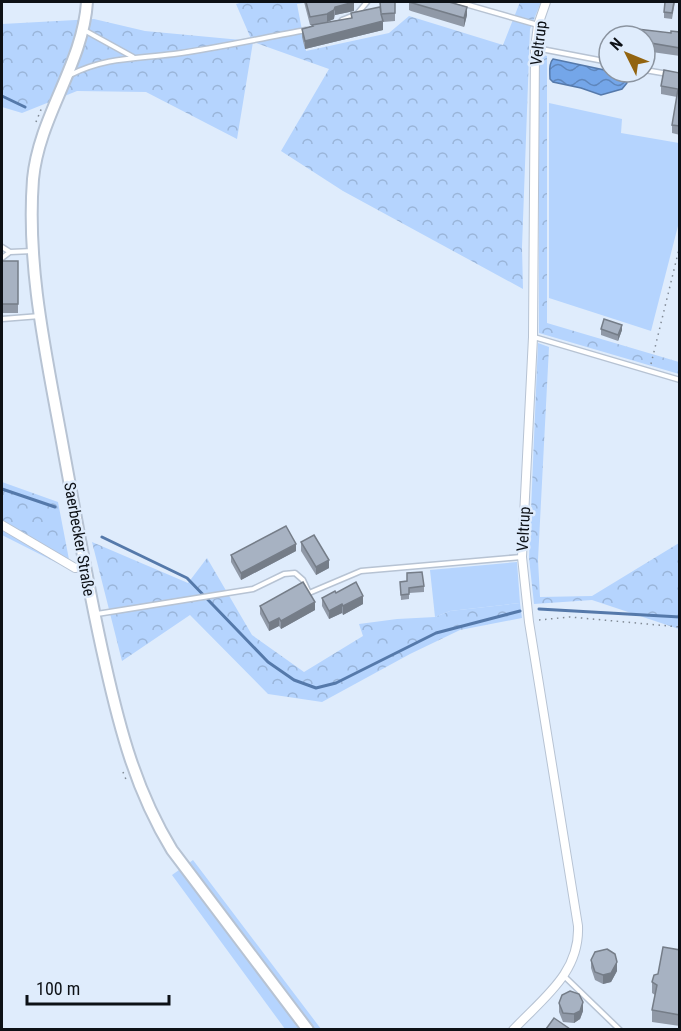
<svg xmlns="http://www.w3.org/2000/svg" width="681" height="1031" viewBox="0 0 681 1031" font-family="'Roboto Condensed',sans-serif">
  <defs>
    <pattern id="forest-crowns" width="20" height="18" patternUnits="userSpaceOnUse" patternTransform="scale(1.5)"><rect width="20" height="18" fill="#b5d4fe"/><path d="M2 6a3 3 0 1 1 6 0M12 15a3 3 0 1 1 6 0" fill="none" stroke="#9ab5d9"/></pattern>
    <pattern id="water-waves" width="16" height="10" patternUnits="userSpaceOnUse" patternTransform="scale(1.5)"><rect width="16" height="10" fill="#74a6e9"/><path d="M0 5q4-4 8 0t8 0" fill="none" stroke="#5e86bc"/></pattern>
  </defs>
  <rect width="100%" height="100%" fill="#dfecfc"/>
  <!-- green -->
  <path fill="#b5d4fe" d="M549,103l73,16 -1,14 58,10v79l-28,109 -102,-33z
    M517,562l3,41 -70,8 -15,6 -5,-47z
    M193,860l128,169h-36l-113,-154z"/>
  <!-- forest -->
  <path fill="url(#forest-crowns)" d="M243,2h67l-13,2 9,47 83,-18 20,-17 94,29 17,-43h21l-11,27 -8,218 1,42 -180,-98 -62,-40 48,-82 -76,-27 -16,97 -91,-47 -69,-1 -55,22 -20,-6v-83l92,-5 51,12 107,10 -16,-37z
    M539,54l8,2v267l132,39v12l-140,-41z
    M538,343l11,4 -11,213 2,37 52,-1 87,-53v86l-87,-29 -58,4 -5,-46z
    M2,482l56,20 13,68 -69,-35z
    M92,542l96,41 19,-25 45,77 52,37 59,-36 -4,-12 38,-5 38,-2 15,-6 70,-8 2,15 -62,12 -50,24 -88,48 -54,-8 -78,-79 -68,46z"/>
  <!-- water -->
  <path fill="url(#water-waves)" stroke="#5579aa" stroke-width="1.5" d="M553,59l70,15 4,9 -5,6 -21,6 -20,-7 -28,-6 -3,-3c0,-6 -2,-15 3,-20z"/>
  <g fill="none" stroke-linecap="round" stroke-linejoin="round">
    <!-- stream -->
    <path stroke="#5579aa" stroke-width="3" d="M2,96l23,11
      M2,489l53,18
      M102,537l85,41 81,84 26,18 22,8 20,-5 100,-50 84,-22
      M539,609l141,8"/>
    <!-- service casing -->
    <g stroke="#b7c3d3" stroke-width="7">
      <path id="service" d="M458,2l80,23
        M342,20l15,-6 10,-12
        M84,30l49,27
        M536,48l73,14
        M645,70l23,4
        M70,75c36,-18 65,-16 104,-21 44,-6 88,-16 132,-24
        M2,247l8,5 23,-1
        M2,258l8,-6
        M2,319l38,-3
        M534,337l146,43
        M97,614l156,-25 31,-15 11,-1 8,7 6,13 52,-22 160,-14
        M564,976l56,54"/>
    </g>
    <!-- minor casing -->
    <g stroke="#b7c3d3" stroke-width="10">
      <path id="minor" d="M2,525l73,43 9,-1
        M513,1030c30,-32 67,-57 65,-104l-49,-304 -7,-65 11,-220 2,-289 3,-23 8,-23"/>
    </g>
    <!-- secondary casing -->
    <g stroke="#b7c3d3" stroke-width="14">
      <path id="secondary" d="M87,2c-4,62 -48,114 -54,177 -7,92 15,184 31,274 13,70 25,140 41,210 15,67 31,128 67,187l136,180"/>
    </g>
    <!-- path -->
    <path stroke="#818a95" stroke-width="1.5" stroke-dasharray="1.5 4.5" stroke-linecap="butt" d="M36,122l6,-15
      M651,364l29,-119
      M539,620l31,-3 110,10
      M123,772l4,10"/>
    <!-- service -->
    <use href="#service" stroke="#fff" stroke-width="4"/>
    <!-- minor -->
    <use href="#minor" stroke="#fff" stroke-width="8"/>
    <!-- secondary -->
    <use href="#secondary" stroke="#fff" stroke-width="10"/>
  </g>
  <!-- wall -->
  <path fill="#9099a7" d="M304,2h50v9l-19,4 -1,4 -7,3 24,-4v-5l29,-4v-7h15v19l-12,1v8l-78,19 -3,-12v-8l10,-3v-1h-2z
    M409,2l58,13 -3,12 -53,-16 -2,-1z
    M675,2l-3,17 -8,-1v-6z
    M680,32v24l-35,-5v-15z
    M680,73v62l-8,-2v-8l5,-28 -16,-3v-8z
    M2,261h16v52h-16z
    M601,329l21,1 -4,11 -17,-6z
    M301,542l28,26 -13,7 -15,-24z
    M296,551l-55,29 -10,-18v-7z
    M407,573l17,13v6l-15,1v6l-8,1 -1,-18 7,-1z
    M336,593l27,11 -20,11 -1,-2 -13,6 -7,-13v-8z
    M260,606l55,4 -34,19 -2,-3 -10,5 -9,-17z
    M680,950v76l-28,-4v-12l3,-15 -3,-2v-11z
    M591,960l26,11 -6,11 -8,2 -8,-4 -4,-12z
    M559,1003l24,8 -3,8 -6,4 -11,-1 -4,-10z"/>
  <!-- shaded-wall -->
  <path fill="#757d88" d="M354,2v9l-19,4v-8z
    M467,7v8l-3,12v-9z
    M334,10v9l-7,3v-8z
    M383,21v9l-78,19v-8z
    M622,325v5l-4,11v-6z
    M296,544v7l-55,29v-7z
    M329,560v8l-13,7v-8z
    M363,596v8l-20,11v-9z
    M315,602v8l-34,19v-8z
    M342,604v9l-13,6v-8z
    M279,618v8l-10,5v-8z
    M617,962v9l-6,11 -8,2v-9z
    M583,1002v9l-3,8 -6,4v-9z"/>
  <!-- building -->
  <path fill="#a7b2c2" stroke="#757d88" stroke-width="1.5" d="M306,2h48l-19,5 -1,3 -7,4 -17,3z
    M380,2h15v11l-14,1 2,7 -78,20 -3,-12 11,-3 -1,-1 40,-7 -1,-5 29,-6 1,6z
    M409,2h40l18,5 -3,11z
    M665,2h9l-2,11 -8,-1z
    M637,29l34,4v-2l9,1v16l-35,-6v-6h-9z
    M664,70l16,3v53l-8,-1 6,-36 -17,-3z
    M2,261h16v43h-16z
    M604,319l18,6 -4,10 -17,-6z
    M286,526l10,18 -55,29 -10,-18z
    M314,535l15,25 -13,7 -15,-25z
    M422,572l2,14 -15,2v6l-8,1 -1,-13 7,-1v-8z
    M303,582l12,20 -34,19 -2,-3 -10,5 -9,-17z
    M356,582l7,14 -20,10 -1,-2 -13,7 -7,-13 13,-7 1,2z
    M663,947l17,3v65l-28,-5 5,-25 -5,-3 2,-7 4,-1z
    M607,949l8,5 2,8 -6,11 -8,2 -8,-3 -4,-12 4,-8z
    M570,991l9,3 4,8 -3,9 -6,3 -11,-1 -4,-10 3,-8z
    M554,1018l16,11h-24z"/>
  <g text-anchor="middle" stroke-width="5" stroke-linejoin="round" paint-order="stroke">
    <!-- street labels -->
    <g font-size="16" fill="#0d1116" stroke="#dfecfc">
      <text transform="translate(538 43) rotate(-83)" y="6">Veltrup</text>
      <text transform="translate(523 529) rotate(-87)" y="6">Veltrup</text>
      <text transform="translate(80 539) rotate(80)" y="6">Saerbecker Straße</text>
    </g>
  </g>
  <!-- border -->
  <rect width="681" height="1031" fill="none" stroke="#0d1116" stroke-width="6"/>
  <!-- north arrow -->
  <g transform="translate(627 54) rotate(313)"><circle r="28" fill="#dfecfc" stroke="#8b94a0" stroke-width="1.5"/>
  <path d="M0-4.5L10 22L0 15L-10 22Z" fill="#926410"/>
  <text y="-9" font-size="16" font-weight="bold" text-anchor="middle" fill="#0d1116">N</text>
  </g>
  <!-- scale -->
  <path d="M27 995v9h142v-9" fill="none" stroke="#0d1116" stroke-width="3"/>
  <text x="36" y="995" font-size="18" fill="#0d1116" stroke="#dfecfc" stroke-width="4.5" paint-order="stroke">100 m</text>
</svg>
